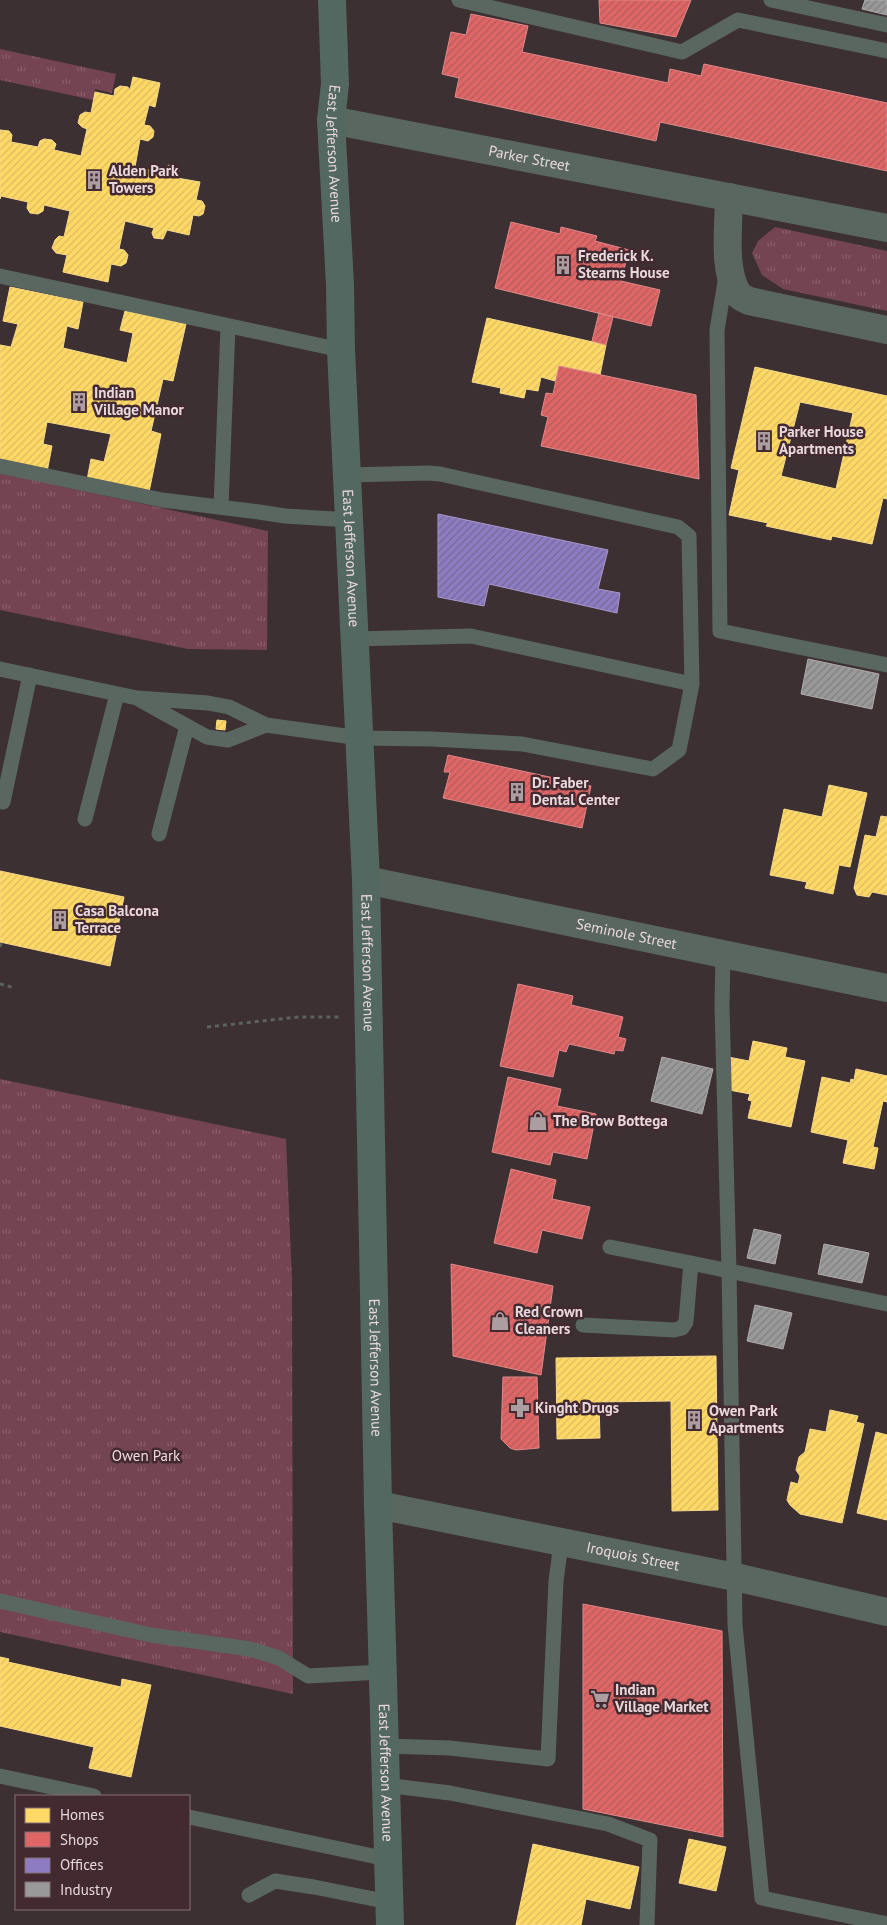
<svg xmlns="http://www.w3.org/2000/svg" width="887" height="1925" viewBox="0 0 887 1925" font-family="'PT Sans',sans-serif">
  <defs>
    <pattern id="grass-tufts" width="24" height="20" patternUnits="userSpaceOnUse" patternTransform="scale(1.25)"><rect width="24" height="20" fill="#754453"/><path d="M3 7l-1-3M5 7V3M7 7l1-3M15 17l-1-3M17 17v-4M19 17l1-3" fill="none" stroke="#895e6b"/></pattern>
    <pattern id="homes-hatch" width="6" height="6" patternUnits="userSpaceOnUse" patternTransform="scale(1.25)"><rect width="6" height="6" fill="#ffd966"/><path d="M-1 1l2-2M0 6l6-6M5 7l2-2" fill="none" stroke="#dabb5f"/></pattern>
    <pattern id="shops-hatch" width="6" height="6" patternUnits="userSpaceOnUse" patternTransform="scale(1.25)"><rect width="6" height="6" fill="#e06666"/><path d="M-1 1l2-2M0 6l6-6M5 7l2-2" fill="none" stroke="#b25b5b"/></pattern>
    <pattern id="offices-hatch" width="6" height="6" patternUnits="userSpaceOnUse" patternTransform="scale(1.25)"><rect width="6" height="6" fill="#8e7cc3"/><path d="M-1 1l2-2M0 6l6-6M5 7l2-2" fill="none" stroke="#756796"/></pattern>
    <pattern id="industry-hatch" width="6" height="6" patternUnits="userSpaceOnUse" patternTransform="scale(1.25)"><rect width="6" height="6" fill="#999"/><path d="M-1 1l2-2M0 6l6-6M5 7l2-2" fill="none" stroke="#807f7f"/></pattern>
  </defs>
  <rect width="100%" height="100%" fill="#3c3033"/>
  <!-- grass -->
  <path fill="url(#grass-tufts)" d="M0,49l116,25 -4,19 -17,-4 -2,11 -93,-20z
    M775,227l112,24v60l-104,-22 -21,-14 -10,-22 6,-12z
    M0,473l268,58 -1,119 -79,-1 -188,-39z
    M0,1079l286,60 6,141 1,414 -293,-62z"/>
  <!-- homes -->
  <path fill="url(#homes-hatch)" stroke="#f8d989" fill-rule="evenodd" d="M133,77l27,6 -5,24 -6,-2 -5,20 6,1 4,5 -1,6 -5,4 -8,-2 -5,28 29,6 1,-5 4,-3 8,2 2,3 -2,8 23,4 -4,18 6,1 3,5 -2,8 -4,2 -6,-1 -4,20 -22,-5 -4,9 -9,-1 -2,-5 2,-5 -29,-7 -6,28 5,1 4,5 -2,8 -5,3 -10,-2 -3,18 -45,-10 4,-17 -11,-2 -4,-5 3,-8 4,-4 5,1 6,-26 -26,-6 -1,6 -5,3 -8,-1 -3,-5 1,-6 -27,-6 -1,3v-69l9,1 3,4 -1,7 27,5 2,-6 4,-2 8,1 4,4 -2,6 27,6 6,-27 -5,-2 -4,-4 2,-8 5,-3 6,1 4,-21 19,4 1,-7 5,-3 8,1 2,3z
    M10,287l73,15 -5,27 -11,-3 -4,22 64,15 6,-30 -13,-3 5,-19 61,13 -13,57 -10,-2 -12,52 10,3 -12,58 -62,-12 4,-21 13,3 7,-28 -64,-12 -4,22 9,2 -5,26 -47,-9v-118l11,2 7,-23 -15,-3z
    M487,318l119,27 -6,30 -41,-9 -4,15 -14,-4 -3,14 -12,-2 -2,9 -24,-5 1,-5 -29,-6z
    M755,367l132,29v103l-4,-1 -11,46 -40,-8 -1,4 -65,-14 2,-3 -39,-8 10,-45 -8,-2zM800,402l53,11 -17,76 -55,-13z
    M217,720l9,1 -1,9 -9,-1z
    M829,785l38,8 -17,74 -11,-2 -6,29 -28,-6 2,-6 -37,-7 14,-66 38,8z
    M881,816l6,1v78l-15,-3 -3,5 -12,-2 -3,-7 11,-53 11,2z
    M0,871l124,26 -14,69 -110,-24z
    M753,1041l34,7 -2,9 20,4 -14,66 -43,-9 4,-17 -4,-1 2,-6 -21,-4 -1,-33 21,4z
    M856,1069l31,7v26l-4,-1 -10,46 5,1 -4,21 -31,-6 5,-23 -37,-8 11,-55 28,6 1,-4 3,1z
    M716,1356l2,154 -46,1 -1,-110 -72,1 1,36 -43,1 -1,-81z
    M830,1410l28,6 -2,6 8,2 -22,99 -42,-9 -10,-9 -3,-5 4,-18 7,2 2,-8 -4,-6 3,-13 6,-5 5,-23 16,3z
    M876,1432l11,3v85l-30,-7z
    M0,1657l9,2 -1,3 113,25 1,-8 29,6 -20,92 -42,-9 5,-21 -94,-21z
    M689,1839l37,8 -10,44 -37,-8z
    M533,1844l106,23 -9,42 -44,-10 -5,26h-65z"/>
  <!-- shops -->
  <path fill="url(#shops-hatch)" stroke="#e28889" d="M599,0h92l-15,37 -76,-14z
    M471,14l57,12 -6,26 146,31 2,-14 31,7 3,-12 183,39v68l-227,-49 -4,19 -201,-44 4,-19 -17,-4 9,-42 15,3z
    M511,222l49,12 1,-7 36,9 -2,5 34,9 -8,31 39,9 -9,36 -156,-38z
    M599,313l14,4 -7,28 -14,-4z
    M559,366l137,29 3,84 -158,-33 7,-29 -7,-2 5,-22 7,1z
    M448,755l143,31 -9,42 -139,-30 7,-26h-6z
    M518,984l55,12 -2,9 52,12 -5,20 8,2 -3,12 -8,-1 -1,4 -45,-10 -3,8 -7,-2 -6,27 -53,-11z
    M508,1077l53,12 -4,17 39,8 -9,45 -34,-7 -3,13 -58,-13z
    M511,1169l45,11 -4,19 38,8 -8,32 -40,-9 -5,23 -43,-10z
    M451,1264l102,22 -12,89 -88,-19z
    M503,1377h34l2,71 -23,2 -6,-2 -9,-9z
    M583,1604l139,27 1,206 -140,-28z"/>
  <!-- offices -->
  <path fill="url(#offices-hatch)" stroke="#a998ca" d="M438,514l170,36 -10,39 22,4 -3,20 -128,-29 -5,22 -46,-9z"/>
  <!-- industry -->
  <path fill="url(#industry-hatch)" stroke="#b1acad" d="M865,0h22v15l-25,-6z
    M808,659l71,15 -7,35 -71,-15z
    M662,1057l51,12 -11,45 -51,-13z
    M754,1229l27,6 -6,29 -28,-6z
    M824,1244l45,9 -7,30 -44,-9z
    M755,1305l37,8 -9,36 -36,-8z"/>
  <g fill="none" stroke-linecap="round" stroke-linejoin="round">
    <!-- path -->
    <path stroke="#5c625f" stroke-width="3" stroke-dasharray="4 4" stroke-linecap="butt" d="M0,947l1,-4
      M0,984l15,4
      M207,1027l91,-10h43"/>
    <!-- lane -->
    <path stroke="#5a6761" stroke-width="15" d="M459,0l223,52 56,-32 149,31
      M771,0l116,25
      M0,276l341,74
      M726,276l-9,54 3,301 167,34
      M0,466l162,34 97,12 26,4 65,4
      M347,475l81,-2 12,1 238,53 11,9 3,148
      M221,507l7,-181
      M0,669l137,29 71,5 21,4 37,18 94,13 72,1 90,5 131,25 26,-19 13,-66 -221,-48 -116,3
      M140,700l67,37 21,3 38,-15
      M3,802l27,-127
      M85,819l32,-125
      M159,834l28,-108
      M723,954l-1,52 7,264 6,355 27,273 125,26
      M610,1247l81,16
      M583,1325l91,5 8,-2 4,-6 5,-59 196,41
      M0,1601l151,34 99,14 29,9 29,18 74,-4
      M384,1746l66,2 98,11 8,-178 5,-38
      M0,1776l94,20
      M385,1785l65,8 158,31 42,16 -3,85
      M189,1817l198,42
      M249,1895l26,-14 39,6 75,15"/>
    <!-- street -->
    <g stroke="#5a6761" stroke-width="28">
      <path id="s1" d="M331,120l556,108"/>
      <path d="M729,197c0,27 -7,75 10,98 2,3 7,4 10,6l138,29"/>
      <path id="s2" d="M366,880l521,108"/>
      <path id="s3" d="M378,1505l357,72 152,35"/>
    </g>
    <!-- secondary -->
    <path stroke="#536860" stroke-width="28" id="s4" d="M332,0l3,84 -4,36 9,164 1,66 25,530 12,625 12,420"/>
  </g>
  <!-- icons -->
  <defs>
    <g id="building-bare" transform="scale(1.5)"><path d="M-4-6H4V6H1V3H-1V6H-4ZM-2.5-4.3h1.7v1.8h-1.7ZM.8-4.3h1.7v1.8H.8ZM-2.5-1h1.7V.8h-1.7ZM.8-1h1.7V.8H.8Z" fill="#ac9da1" stroke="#422a30" stroke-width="2.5" paint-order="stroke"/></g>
    <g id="shop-bare" transform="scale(1.5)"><path d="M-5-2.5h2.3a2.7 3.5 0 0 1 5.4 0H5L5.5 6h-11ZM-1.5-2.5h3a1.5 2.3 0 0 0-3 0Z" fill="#ac9da1" stroke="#422a30" stroke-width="2.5" paint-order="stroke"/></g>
    <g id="pharmacy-bare" transform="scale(1.5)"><path d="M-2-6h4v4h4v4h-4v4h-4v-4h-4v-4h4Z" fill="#ac9da1" stroke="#422a30" stroke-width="2.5" paint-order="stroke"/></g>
    <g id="supermarket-bare" transform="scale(1.5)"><path d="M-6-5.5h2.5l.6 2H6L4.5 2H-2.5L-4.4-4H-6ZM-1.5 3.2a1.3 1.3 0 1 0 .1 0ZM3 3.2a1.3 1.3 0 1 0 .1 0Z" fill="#ac9da1" stroke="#422a30" stroke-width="2.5" paint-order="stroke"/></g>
  </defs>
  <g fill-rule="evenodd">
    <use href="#building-bare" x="94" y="180"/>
    <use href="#building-bare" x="563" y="265"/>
    <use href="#building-bare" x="79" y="402"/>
    <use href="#building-bare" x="764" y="441"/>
    <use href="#building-bare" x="517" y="792"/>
    <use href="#building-bare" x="60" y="920"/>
    <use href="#shop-bare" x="538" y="1121"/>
    <use href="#shop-bare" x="500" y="1321"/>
    <use href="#pharmacy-bare" x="520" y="1408"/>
    <use href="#building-bare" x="694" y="1420"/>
    <use href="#supermarket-bare" x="600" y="1699"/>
  </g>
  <g text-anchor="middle" stroke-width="5" stroke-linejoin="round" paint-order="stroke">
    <!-- street labels -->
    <g font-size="15" fill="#e8d8dc" stroke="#422a30">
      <text dy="5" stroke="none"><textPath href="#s4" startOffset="154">East Jefferson Avenue</textPath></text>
      <text dy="5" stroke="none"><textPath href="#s1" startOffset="202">Parker Street</textPath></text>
      <text dy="5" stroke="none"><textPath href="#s4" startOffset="559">East Jefferson Avenue</textPath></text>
      <text dy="5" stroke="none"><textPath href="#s2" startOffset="266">Seminole Street</textPath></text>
      <text dy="5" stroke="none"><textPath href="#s4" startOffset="964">East Jefferson Avenue</textPath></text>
      <text dy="5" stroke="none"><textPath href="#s4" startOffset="1369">East Jefferson Avenue</textPath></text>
      <text dy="5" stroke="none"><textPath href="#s3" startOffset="260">Iroquois Street</textPath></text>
      <text dy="5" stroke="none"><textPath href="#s4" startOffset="1774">East Jefferson Avenue</textPath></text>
    </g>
    <!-- poi labels -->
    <g font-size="15" font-weight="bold" fill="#e8d8dc" stroke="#422a30" text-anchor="start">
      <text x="109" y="176">Alden Park<tspan x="109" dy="17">Towers</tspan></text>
      <text x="578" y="261">Frederick K.<tspan x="578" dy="17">Stearns House</tspan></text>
      <text x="94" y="398">Indian<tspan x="94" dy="17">Village Manor</tspan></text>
      <text x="779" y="437">Parker House<tspan x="779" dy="17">Apartments</tspan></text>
      <text x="532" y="788">Dr. Faber<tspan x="532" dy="17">Dental Center</tspan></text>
      <text x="75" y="916">Casa Balcona<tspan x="75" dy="17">Terrace</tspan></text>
      <text x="553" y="1126">The Brow Bottega</text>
      <text x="515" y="1317">Red Crown<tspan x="515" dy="17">Cleaners</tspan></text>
      <text x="535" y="1413">Kinght Drugs</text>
      <text x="709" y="1416">Owen Park<tspan x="709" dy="17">Apartments</tspan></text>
      <text x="615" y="1695">Indian<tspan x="615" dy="17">Village Market</tspan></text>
    </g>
    <!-- park labels -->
    <g font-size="15" fill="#f2dae0" stroke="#422a30">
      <text x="146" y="1461">Owen Park</text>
    </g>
  </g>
  <!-- legend -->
  <rect x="15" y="1795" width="175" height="115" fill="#422a30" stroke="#847075"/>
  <rect x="25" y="1808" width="25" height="15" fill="#ffd966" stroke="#847075"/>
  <text x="60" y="1820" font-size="15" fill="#e8d8dc">Homes</text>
  <rect x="25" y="1832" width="25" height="15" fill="#e06666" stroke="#847075"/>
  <text x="60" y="1845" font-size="15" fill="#e8d8dc">Shops</text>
  <rect x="25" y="1858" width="25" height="15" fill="#8e7cc3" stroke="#847075"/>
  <text x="60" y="1870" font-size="15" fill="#e8d8dc">Offices</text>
  <rect x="25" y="1882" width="25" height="15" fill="#999999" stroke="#847075"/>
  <text x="60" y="1895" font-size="15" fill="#e8d8dc">Industry</text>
</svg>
